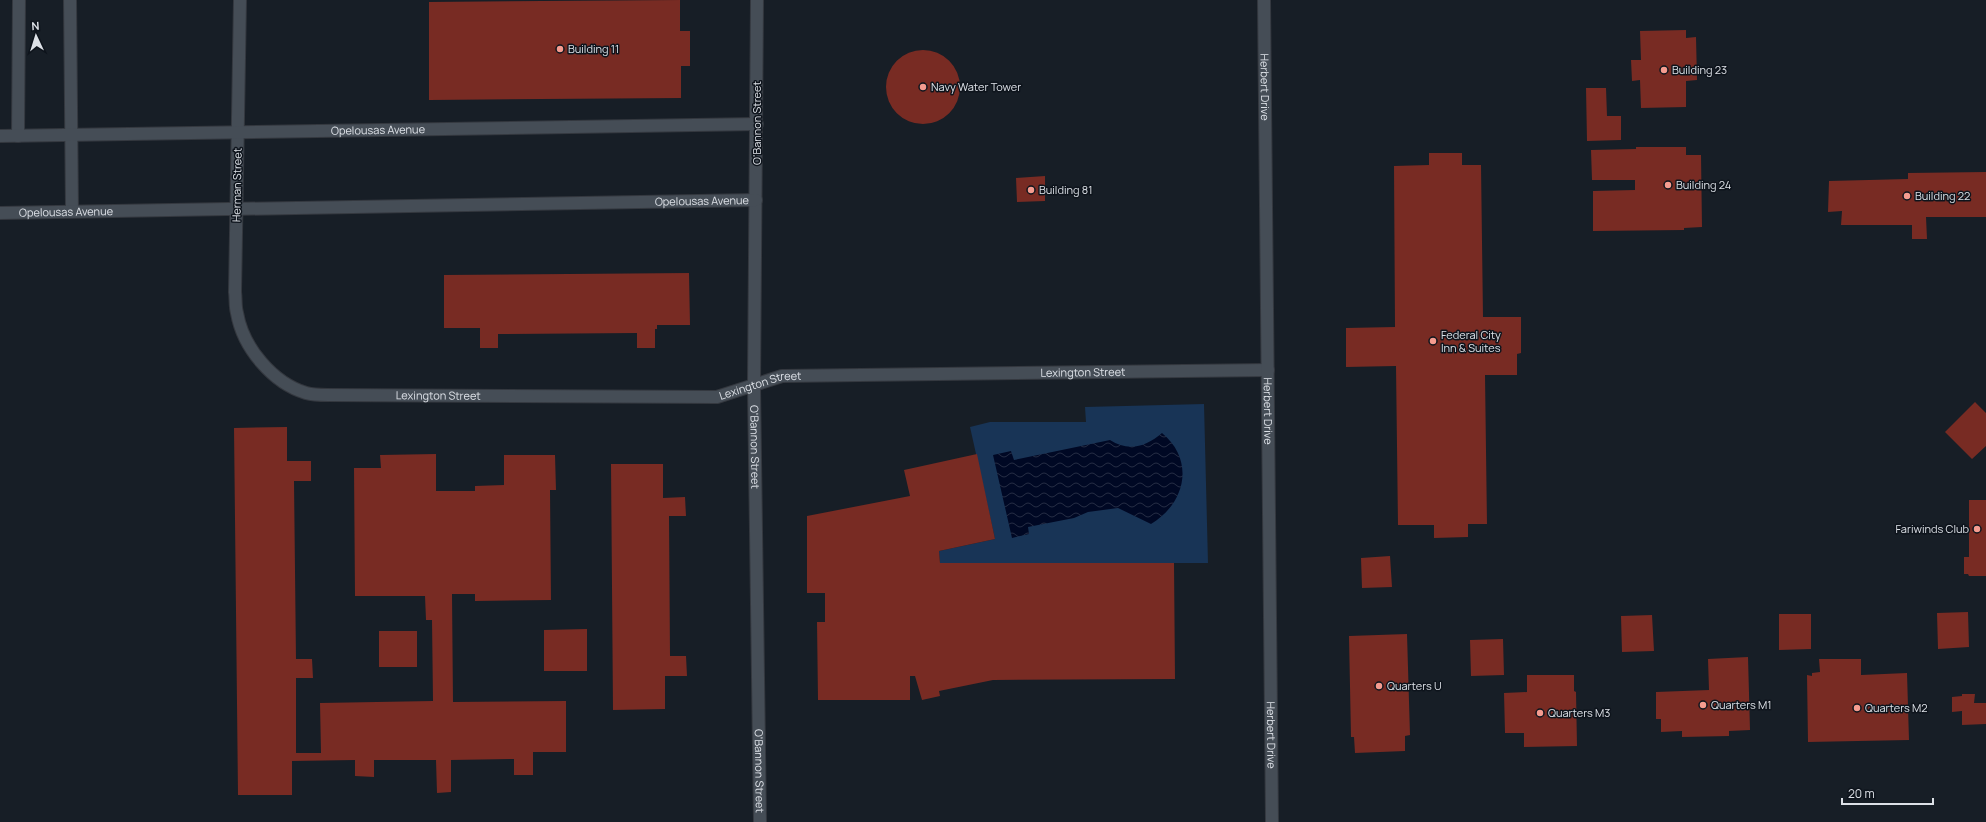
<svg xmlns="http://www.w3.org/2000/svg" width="1986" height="822" viewBox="0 0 1986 822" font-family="Manrope,sans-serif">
  <defs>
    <pattern id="water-waves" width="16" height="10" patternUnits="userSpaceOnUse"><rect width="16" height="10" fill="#000824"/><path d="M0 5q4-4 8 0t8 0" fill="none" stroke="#252c44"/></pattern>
  </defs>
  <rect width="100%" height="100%" fill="#171e26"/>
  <!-- green -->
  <path fill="#183456" d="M1204,404l4,159h-268l-1,-12 56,-12 -25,-112 20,-5h96l-1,-15z"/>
  <!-- water -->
  <path fill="url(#water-waves)" d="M1162,433c33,27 24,70 -11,91l-33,-16 -30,4 -14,6 -46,9 1,7 -17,4 -19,-83 18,-4 3,9 96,-20c18,12 36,7 52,-7z"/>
  <!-- building -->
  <path fill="#782b23" d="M680,0v31h10v35h-9v32l-252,2v-98z
    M1686,30v8l10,-1 1,43 -11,1v26l-45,1 -1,-28 -8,1 -1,-21h10l-1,-29z
    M886 87a37 37 0 1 1 74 0a37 37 0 1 1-74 0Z
    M1586,88h20l1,28h14v24l-34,1z
    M1636,147h50v8h15l1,72 -18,1v2l-91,1v-40l42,-1v-10h-43l-1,-30 45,-1z
    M1429,153h33v12h19l2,152h38v36l-4,1v21h-32l2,149h-19v13l-34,1v-13h-36l-2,-159 -50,1v-39l49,-1 -1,-161 35,-1z
    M1986,172v45h-60l1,22h-15v-14h-71l1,-14 -14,1 1,-31 79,-2v-6z
    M1045,176v25l-28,1 -1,-24z
    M689,273l1,52h-33v4h-2v19h-18v-15l-139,1v14h-18v-20h-36v-53z
    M1975,402l11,11v33l-14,13 -27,-27z
    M287,427v34h24v20h-17l2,178h16l1,19h-17v75h25l-1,-50 113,-2 -1,-81h-6l-1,-24h-70l-1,-128h27l-1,-13 56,-1v37h39v-5l29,-1v-30h51l1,35h-6l1,110 -76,1v-7h-23l1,108 113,-1v51h-33v23h-19v-16l-63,1v32l-14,1 -1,-33h-62v17l-19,-1v-16l-63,1v34h-54l-4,-367z
    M977,454l18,85 -56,12 1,12h234l1,116 -182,1 -54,11 1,5 -18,4 -7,-24h-5v24h-92l-1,-78h8v-29h-18v-77l103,-20 -6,-26z
    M611,464h52v34l22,-1 1,19h-17l1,140h16l1,20h-22v33l-52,1z
    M1969,500h17v76h-17l-1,-2h-4v-17h5z
    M1390,556l2,31 -30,1 -1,-30z
    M1968,612l1,35 -31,2 -1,-36z
    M1779,614h32v35l-32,1z
    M1652,615l2,36 -32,1 -1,-36z
    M587,629v42h-43v-41z
    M379,631h38v36h-38z
    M1407,634l3,101 -5,1v15l-50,2 -1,-16h-3l-2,-101z
    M1503,639l1,36 -33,1 -1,-36z
    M1748,657l2,73 -21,1v5l-47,1v-6l-21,1v-13h-5v-27l53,-2 -1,-31z
    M1819,659h42v16l46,-2 2,67 -101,2 -1,-67 5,1v-3l8,-1z
    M1527,675h47v16l2,1 1,54 -53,1v-14h-19l-1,-40 23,-1z
    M1962,694h13l-1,9h12v21l-24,1v-14l-10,1v-15l10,-1z"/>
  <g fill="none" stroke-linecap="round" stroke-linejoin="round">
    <!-- service casing -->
    <g stroke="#34383f" stroke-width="14">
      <path id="service" d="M70,0l2,211
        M18,136l1,-136"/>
    </g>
    <!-- minor casing -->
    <g stroke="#34383f" stroke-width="14">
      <g id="minor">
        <path id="s1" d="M240,0l-5,292c1,7 0,14 2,21 6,35 36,70 69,80 7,2 15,2 22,2l389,2 65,-21 486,-6"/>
        <path id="s2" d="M757,0l-3,386 6,436"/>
        <path id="s3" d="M1264,0l8,822"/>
        <path id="s4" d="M0,136l757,-12"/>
        <path id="s5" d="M0,213l756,-13"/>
      </g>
    </g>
    <!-- service -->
    <use href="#service" stroke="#454d56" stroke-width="12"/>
    <!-- minor -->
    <use href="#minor" stroke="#454d56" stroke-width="12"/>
  </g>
  <!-- markers -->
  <g fill="#f59c90" stroke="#0e141c" stroke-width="1.5">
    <circle cx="560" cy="49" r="4"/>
    <circle cx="1664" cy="70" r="4"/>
    <circle cx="923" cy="87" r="4"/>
    <circle cx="1668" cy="185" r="4"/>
    <circle cx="1031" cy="190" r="4"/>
    <circle cx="1907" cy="196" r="4"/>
    <circle cx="1433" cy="341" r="4"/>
    <circle cx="1977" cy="529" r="4"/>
    <circle cx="1379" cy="686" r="4"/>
    <circle cx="1703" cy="705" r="4"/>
    <circle cx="1857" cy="708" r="4"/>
    <circle cx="1540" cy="713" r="4"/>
  </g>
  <g text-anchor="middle" stroke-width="3" stroke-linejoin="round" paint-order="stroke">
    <!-- poi labels -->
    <g font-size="11" fill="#dde1e7" stroke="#0e141c" text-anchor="start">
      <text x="568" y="53">Building 11</text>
      <text x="1672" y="74">Building 23</text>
      <text x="931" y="91">Navy Water Tower</text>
      <text x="1676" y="189">Building 24</text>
      <text x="1039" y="194">Building 81</text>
      <text x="1915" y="200">Building 22</text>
      <text x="1441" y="339">Federal City<tspan x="1441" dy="13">Inn &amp; Suites</tspan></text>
      <text x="1969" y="533" text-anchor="end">Fariwinds Club</text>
      <text x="1387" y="690">Quarters U</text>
      <text x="1711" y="709">Quarters M1</text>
      <text x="1865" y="712">Quarters M2</text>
      <text x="1548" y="717">Quarters M3</text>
    </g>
    <!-- street labels -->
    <g font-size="11" fill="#dde1e7" stroke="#0e141c">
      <text dy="4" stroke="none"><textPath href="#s3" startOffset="87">Herbert Drive</textPath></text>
      <text transform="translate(757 123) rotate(-90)" y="4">O'Bannon Street</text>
      <text dy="4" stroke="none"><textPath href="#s4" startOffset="378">Opelousas Avenue</textPath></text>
      <text transform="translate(237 185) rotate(-89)" y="4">Herman Street</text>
      <text dy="4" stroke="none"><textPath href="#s5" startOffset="702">Opelousas Avenue</textPath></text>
      <text dy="4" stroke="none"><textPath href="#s5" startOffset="66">Opelousas Avenue</textPath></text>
      <text dy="4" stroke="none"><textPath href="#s1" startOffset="1204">Lexington Street</textPath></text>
      <text dy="4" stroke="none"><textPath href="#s1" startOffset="880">Lexington Street</textPath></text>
      <text dy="4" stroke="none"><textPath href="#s1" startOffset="556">Lexington Street</textPath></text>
      <text dy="4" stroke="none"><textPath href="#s3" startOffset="411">Herbert Drive</textPath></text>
      <text dy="4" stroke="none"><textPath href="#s2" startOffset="447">O'Bannon Street</textPath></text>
      <text dy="4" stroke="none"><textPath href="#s3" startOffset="735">Herbert Drive</textPath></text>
      <text dy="4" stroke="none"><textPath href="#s2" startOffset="771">O'Bannon Street</textPath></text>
    </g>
  </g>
  <!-- north arrow -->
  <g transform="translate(36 36) rotate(356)" stroke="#0e141c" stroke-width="3" paint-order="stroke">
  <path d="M0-3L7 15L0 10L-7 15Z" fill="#dde1e7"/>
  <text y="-6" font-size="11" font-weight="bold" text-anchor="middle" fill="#dde1e7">N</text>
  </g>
  <!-- scale -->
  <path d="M1842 798v6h91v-6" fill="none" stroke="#dde1e7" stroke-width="2"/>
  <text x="1848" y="798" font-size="12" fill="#dde1e7" stroke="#0e141c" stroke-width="3" paint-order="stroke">20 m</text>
</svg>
